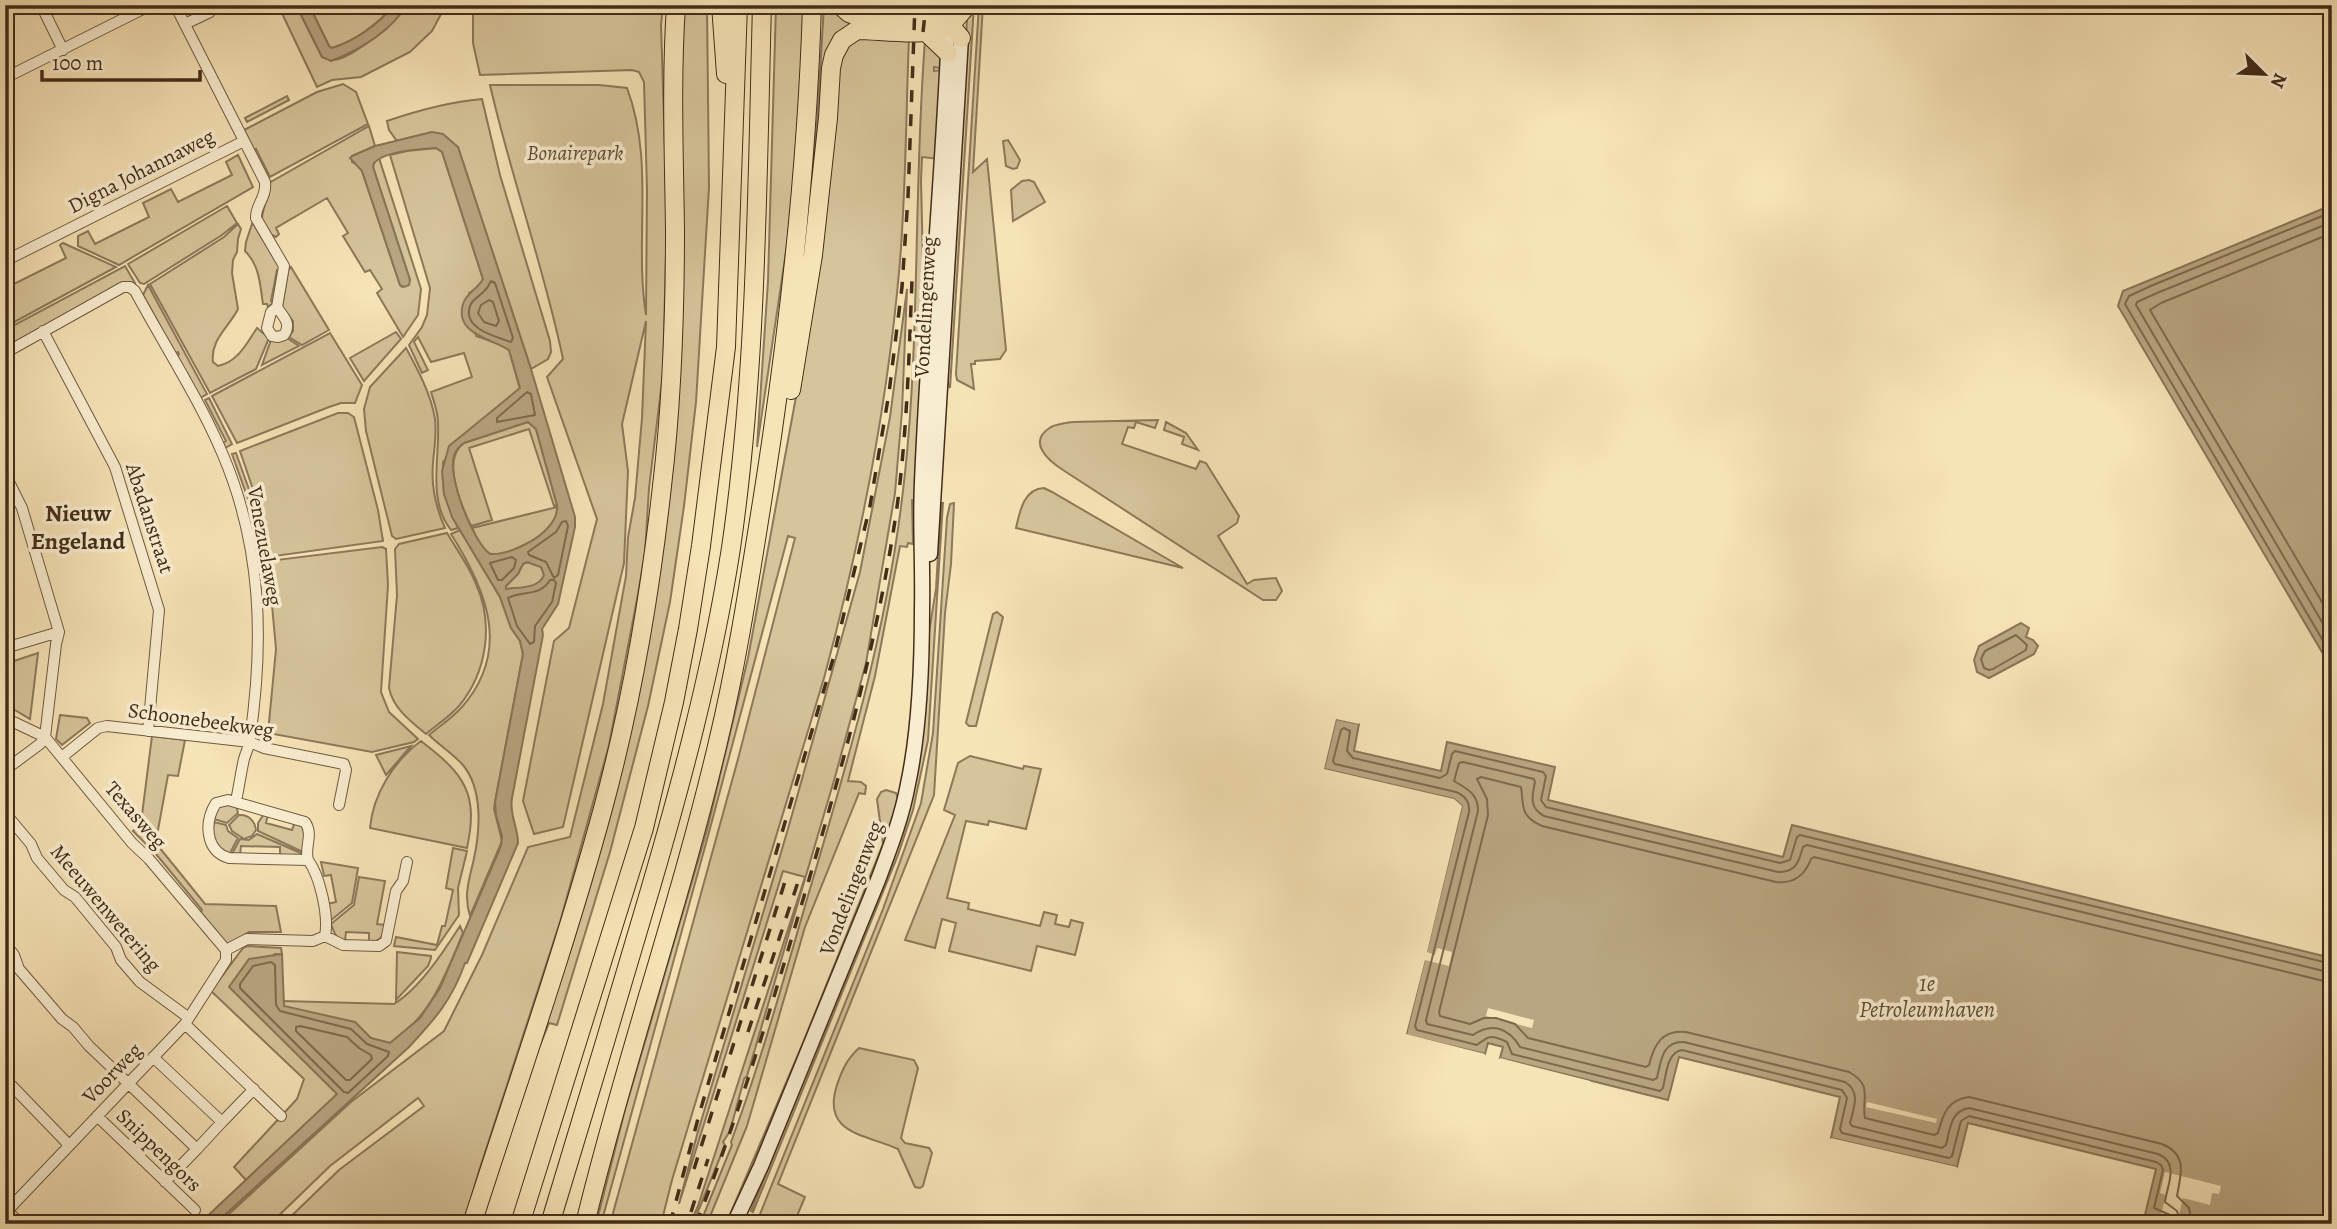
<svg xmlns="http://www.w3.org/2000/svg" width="2337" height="1229" viewBox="0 0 2337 1229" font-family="Alegreya,serif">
  <rect width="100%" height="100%" fill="#f6e3b6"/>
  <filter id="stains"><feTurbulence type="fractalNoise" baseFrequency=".00286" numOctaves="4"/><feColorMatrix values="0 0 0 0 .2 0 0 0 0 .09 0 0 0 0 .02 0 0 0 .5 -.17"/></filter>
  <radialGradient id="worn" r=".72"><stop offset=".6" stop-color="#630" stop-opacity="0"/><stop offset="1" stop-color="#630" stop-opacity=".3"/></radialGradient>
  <!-- green -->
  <path fill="#d7c49b" stroke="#8c785a" stroke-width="2" d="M278,5h18l26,52c3,1 7,3 11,3 19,-1 63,-39 74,-55h39l-14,26 -22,21 -49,25 -29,3 -15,7z
    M309,5h85c-16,19 -39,36 -62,43l-3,-2z
    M462,5h201l-2,20 6,188 -4,160 -14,115 -4,65 -7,41 -29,151 -49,177 -81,249 -15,53h-181l56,-54 85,-64 -6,-8 -88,68 -60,58h-52l133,-122 93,-71 38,-76 46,-108 42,-10 33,-133 23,-128 2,-39 7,-39 7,-80 4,-97 -24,103 6,47 -4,92 -61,264 -29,7 -11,-33 31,-160 15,-13 28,-109 -50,-142 16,-18c-19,-92 -52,-182 -73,-274h109l28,3c28,74 7,152 19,227l1,-125 -3,-108 -5,-10 -7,-2 -152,5 -7,-32v-32z
    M681,5h26l2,182 -13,215 -12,104 -14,96 -22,104 -38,146 -53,173 -8,-2 -17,42 59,-199 68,-328z
    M776,5h29l-4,88 -12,138 -32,216 11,-166z
    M824,5h9l27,16 -25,16 -40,299 22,-213z
    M847,5h62v10l-48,-2z
    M968,5h6l-24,383 -4,-10 -1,-18z
    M979,5h4l-10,167 14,-13 19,191 -6,9 -25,2v3h-4l3,25 -17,-9 -1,-6z
    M909,38c-3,74 -3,149 -9,223 -12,142 -39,280 -76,417l-152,502 -11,44h-51l128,-465 57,-221 -7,-2 -80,300 -107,388h-5l29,-114 82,-280 41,-172 54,-294 32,-263 9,-54 11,-8z
    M925,41l15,12 4,16 -10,-2v4l10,-1 -4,89 -18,-2 -1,24 2,82 9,1 -16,236h-4l1,44 -5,-1 -1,4 -7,-1 -25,130 -27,105 13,1 5,4 -1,8 -6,-1 -54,134 -58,199 -40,98h-7l32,-79 -1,-3c31,-83 54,-168 79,-253 38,-128 76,-257 92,-390 19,-151 11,-306 23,-458z
    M343,84l13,8 12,32 -98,53 -14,-28 -3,1 -9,-20 73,-38z
    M287,96l2,4 -42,22 -2,-4z
    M482,99l18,76 50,166 1,11 -3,7 -17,10 -73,-222 -26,-15 -35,9 -8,-11 -2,-9c32,-11 61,-19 95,-22z
    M369,126l6,20 -23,10v6l6,3 4,6 38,114 2,2 8,-7 -37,-113 2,-7 4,-2 42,131 -3,26 -15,22 -26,-44 5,-4 -12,-19 -5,2 -22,-36 5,-3 -21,-35 -51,30 3,6 -3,3c-29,-13 -4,-35 -7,-54z
    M1008,140l12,20 -3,8 -4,1 -7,-3 -3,-25z
    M436,148l6,4 41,127 -4,8 -10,6 7,43 23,8 10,6 11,39 -27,22 -50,51 1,32 14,34 -7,2c-24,-30 -11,-72 -13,-107 0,-11 -4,-21 -7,-31l41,-15 -8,-24 -33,9 -13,-25 -4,5 14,28 -6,3 -13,-28 13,-18 5,-12 3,-27 -40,-133 17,-4z
    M238,155l15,32 -134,78 -41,-19v-10l10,-5 7,13 54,-27 -6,-14 28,-14 7,13 54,-27 -6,-13z
    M1029,180l5,2 11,20 -32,19 -2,-31 11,-9z
    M227,206l10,17 -15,12 -78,49 -4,-1 -12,-19z
    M238,224l3,5 -3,10 -1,13 -4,8 -1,13 6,36c-9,18 -28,31 -25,53l5,4c20,-4 29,-23 39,-38l12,10 -13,31 -46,24 -60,-109 74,-47z
    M252,224l2,1 26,43 -3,2 -6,31 2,2 -5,4 -1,-3h-4c-3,-19 -3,-38 -18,-53l1,-9z
    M63,243l53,24 -111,60v-55l7,13 54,-27 -6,-13z
    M125,266l10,17 -2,1 -7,-2 -121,66v-18z
    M291,267l38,63 -27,15 -13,-8 4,-6v-10l-11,-14 6,-36z
    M148,285l59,109 -7,4 -23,-42 2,-2 -1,-2 -3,1 -32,-58z
    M907,289l-5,122 -7,82 -29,170 -31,114 -88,299 -3,3 -14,52 -7,11 2,3 -32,79h-3l8,-18 107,-329 -22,-6 -104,333 18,-69 91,-306 72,-257 30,-155z
    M396,332l5,7 -37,42 -14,-23z
    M330,333l32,52 -7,18h-14l-12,4 -92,36 -25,-47z
    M287,338l12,8 -37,19 9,-25z
    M406,348c12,22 25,46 29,71 2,15 -1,30 -2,44 -2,22 3,45 12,65l-49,11 -4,-3 -26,-105 -2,-22 6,-22z
    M209,398l23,46 -7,4 -2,-5 3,-2 -21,-41z
    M338,413h10l6,4 24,93 5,31 -115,16 -8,-47 -20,-59z
    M1158,420l-3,8 -19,-6 -2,6 -6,-1 -6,17 74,25 4,-8 6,2 33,53 -2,7 -19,13 29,48 7,-4 22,-2 6,13 -6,9h-13l-200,-130c-14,-9 -37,-28 -12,-43 6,-3 15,-4 22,-5z
    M528,422l8,7 21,76 -3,1 -25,-77 -60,19 23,72 -21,6c-10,-21 -30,-67 -7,-83z
    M1166,422l20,11 12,17 -16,-6 2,-7 -20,-7z
    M236,453l20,56 -4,1 -20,-56z
    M1044,488l8,4 131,76 -167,-40c4,-18 8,-39 28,-40z
    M941,503h2l-15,237 -15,70 -15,45 -145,357 -2,-1 142,-355 43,-267z
    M954,503l-3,61 -6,49 -11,182 -156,389 27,13 -11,26 -38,1 127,-315 38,-106 12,-70 14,-215 3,-14z
    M557,507c0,6 0,11 -3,16 -8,12 -49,35 -63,31 -9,-3 -15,-18 -19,-26z
    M460,530l40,67 11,31 9,13 3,13 -28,148 -1,7 8,32 -32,75c-6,-19 -2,-33 3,-53 7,-30 11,-74 -11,-99 -10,-11 -23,-19 -33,-29 11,-9 23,-17 33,-28 50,-57 24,-118 -11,-173z
    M447,533c10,17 22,33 29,51 18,40 11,88 -17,122 -9,10 -22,19 -33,28 -16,-13 -33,-26 -37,-46l8,-93 -2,-46 4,-5z
    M382,547l4,2 2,36 -7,107 8,20 29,27 -4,3 -42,10 -104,-19 8,-84 -8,-88z
    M527,562l14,5 3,8c-5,14 -25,13 -38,14v-3l12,-12 5,-10z
    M997,612l6,5 -27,109h-7l-3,-3 27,-109z
    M38,653l-8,66 -25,-15v-40z
    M60,715l27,3 3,5 -28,22 -6,-6z
    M152,736l33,4 -7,36 -10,-1 -14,77 -21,-21 8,-8z
    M421,741c43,33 58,52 46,107l-97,-20c3,-34 24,-67 51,-87z
    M411,746l-25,29 -10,-20z
    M970,756l53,13 1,-3 17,3 -15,60 -37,-8 -1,4 -22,-4 -19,77 22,5 -1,6 72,17 4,-14 13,3 -2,9 14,3 2,-7 12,3 -8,32 -38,-9 -6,25 -82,-20 7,-28 -14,-4 -7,29 -30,-8 50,-125 -11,-5 14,-47z
    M886,790l10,3 3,7 -12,37 -156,387h-5l77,-181 80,-199 -6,-45 4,-7z
    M223,804l13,1 2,8 -11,10 -13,-4 3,-10z
    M264,814l4,1 -2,8 26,7 3,-8 5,1 6,8 -3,21 -45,-21v-8z
    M239,815c9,-1 16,6 17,15l-4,6 -8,3 -12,-8 -3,-6z
    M214,822l12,3 2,6 10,7 -9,17 -8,-3 -9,-17z
    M257,834l46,20v3l-23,-1v-9l-39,-1 -1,9 -8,-1 8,-15 9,1z
    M159,847l46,57 71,2 5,26h-32l-20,12h-4l-25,-30 2,-4 -46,-56z
    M453,848l14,3 -9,37 1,27 -24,35 -41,-4 2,-9 41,8 5,-19h3l8,-36 -7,-2z
    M321,862l37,6 -6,35 -22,18 -3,-17 9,-2 -5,-27 -7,1z
    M359,877l26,4 -8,43 9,1c-3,11 -5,17 -17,17v-9l-23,-1 -1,9c-9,-1 -11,-9 -14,-17l23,-19z
    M460,926l3,7c-18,43 -32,84 -73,110l-17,-4 -90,-33v-5l111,3c26,-16 50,-53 66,-78z
    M247,946l34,2 1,6h-7l-45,33 108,107 -92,86 -12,-13 63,-68 7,-20 -93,-88 32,-43z
    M397,952l34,4v2l-3,8 -32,34z
    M859,1048l55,12 4,8 -17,70 4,5 24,5 3,5 -9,33 -3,2 -5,-1 -17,-38c-33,-15 -77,-15 -61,-64 5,-15 10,-26 22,-37z"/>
  <!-- water -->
  <path fill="#b9a581" stroke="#897557" stroke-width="2" fill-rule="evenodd" d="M296,5h13l20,41 3,2c23,-7 47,-24 62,-43h13c-17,27 -48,45 -76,56l-9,-4z
    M432,132l11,2 15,13 73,222 44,148v10l-17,77 -16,25 1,6 -31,163c-3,16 6,29 6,45l-51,120h-2c-13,37 -30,56 -56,84l-194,177h-16l138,-130 -108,-107 20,-28 33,-5 2,52 71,16 16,16 19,5 30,-25 20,-30 61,-142 1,-10 -6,-21 -1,-13 28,-148 -3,-13 -9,-13 -11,-31 -48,-80 -8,-23 -2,-23 7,-25 71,-58 -11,-38c-17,-11 -55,-16 -46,-46 3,-11 15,-15 20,-25l-41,-127 -6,-4c-17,1 -51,3 -62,15l-1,4 37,113 -1,5 -5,2 -4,-2 -38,-114 -12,-13 2,-2 23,-10zM528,422l8,7 21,76c3,26 -44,51 -67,49 -17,-12 -43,-78 -36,-98 2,-6 5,-10 10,-13zM527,562l14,5 3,8c-5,14 -25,12 -38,14v-3l12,-12 5,-10z
    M2332,205v464l-214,-363 5,-15z
    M2021,623l8,5 -3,9 7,3 5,6 -4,8 -45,24 -12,-6 -3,-12 5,-14z
    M1336,719l23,5 -5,27 87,20 6,-29 108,25 -7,33 235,57 9,-32 540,133v266h-154l-33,-9 11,-46 -188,-46 -11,44 -126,-29 9,-41 -161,-40 -11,43 -168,-42 3,-11 -15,-4 -3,11 -79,-19 56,-229 -8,-7 -130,-30z"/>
  <!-- pier -->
  <path fill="#f6e3b6" d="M1335,716l25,5 -1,3 -23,-5 -12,50 130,30 8,7 -35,146 8,3 2,-7 15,4 -3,14 -24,-6 -19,74 79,20 -1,4 -79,-20 -3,-3 57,-228 -6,-5 -131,-30 -1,-4z
    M1488,1008l46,12 -2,8 -46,-12z
    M1500,1058l90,23v3l-91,-22z
    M1867,1102l70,17 -1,4 -70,-16z
    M1831,1138l126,29 -1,4 -126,-30z
    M2165,1172l56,14 -2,8 -7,-1 -2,12 -27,-7 -6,25 1,1 -18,-5 -1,4 -15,-4 1,-4 15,4 6,-24 -6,-2z"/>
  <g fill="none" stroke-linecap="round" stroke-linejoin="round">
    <!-- shore -->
    <path stroke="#7e694d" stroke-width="2" d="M2332,212l-179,73 -24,11 -4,8 207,352
      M2332,222l-175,71 -20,9 -1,3 196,334
      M2332,233l-171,70 -11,7 182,309
      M491,281l4,2 18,55 -2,4c-14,-5 -49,-13 -41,-36 3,-8 11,-10 15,-16 3,-2 4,-6 6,-9z
      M489,300l4,2 6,19 -3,5 -12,-4 -6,-9 3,-8z
      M527,392l4,2 4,21 -38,7v-4z
      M566,521l2,5 -10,49 -4,3 -8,-16 -17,-7 -1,-3 28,-20 6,-10z
      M512,557l4,3 -2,8 -12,12h-4l-8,-17z
      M550,580h4l2,3 -4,19 -17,24 -1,16 -4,2 -13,-18 -9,-28c15,-8 32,-1 42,-18z
      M2016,635l11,10 -1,5 -33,19 -4,1 -5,-2 -3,-9 4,-8z
      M271,962l4,3 1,40 4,6 71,18 16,15 22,8 -1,4 -40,37 -4,-1 -104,-104v-4l13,-18z
      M300,1026l47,11 12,11 12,7 1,4 -22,21h-4l-50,-49v-4z
      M2173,1224l-3,-9 -16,-7 9,-38 -2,-5 -5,-3 -187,-46 -8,5 -9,35 -3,2 -107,-25 -2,-4 7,-31 -5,-8 -160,-40c-15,2 -16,25 -19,38l-3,3 -148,-37 -5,-12c-17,-8 -18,-6 -30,3l-60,-15 -2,-4 54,-214c1,-10 -3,-16 -13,-20l-121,-28 -2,-3 8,-31 3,-2 6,3 -3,20 6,7 87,20 7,-4 5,-20 3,-3 88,21 3,4 -5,24 5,7 234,56 10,-3 7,-23 3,-2 532,129
      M2181,1224l-4,-13 -12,-9c2,-17 15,-39 -7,-48l-189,-46c-19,3 -19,22 -23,37l-4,3 -90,-22 -2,-3c4,-16 11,-31 -5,-41l-161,-40c-22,-1 -23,19 -27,36l-4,2 -133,-33c-11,-19 -28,-25 -47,-12l-46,-11 -1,-4 52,-209c0,-18 -11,-22 -24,-30l5,-18 4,-1 71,17 1,3c-3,14 -6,26 9,34l234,56c18,1 21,-11 25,-25l4,-2 525,128
      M2192,1224l-3,-16 -12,-12c4,-23 11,-41 -15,-52l-193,-47c-22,3 -26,17 -31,36l-4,2 -69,-17c-4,-20 9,-32 -16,-46l-163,-40c-24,-3 -32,13 -37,33l-3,2 -118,-29 -13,-14 -19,-6h-12l-14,6 -30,-8 -1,-4 49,-197 -1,-16 -10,-20 4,-2 40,10c3,18 -2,29 21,39l234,56c18,2 29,-7 35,-23l3,-2 518,126"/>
    <!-- street casing -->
    <g stroke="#6f5a40" stroke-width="12">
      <path id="street" d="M41,5l22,45
        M175,5l90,177c2,16 -10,23 -9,36l28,48 -7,41 -6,5 -4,16 5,8 6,1 6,-2c8,-12 -1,-18 -7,-28
        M185,24l25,-12 3,-7
        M948,53l3,-48
        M5,78l146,-73
        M5,261l239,-120
        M43,331l72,136 44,143 -11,121
        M5,353l118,-66h7l5,4c29,54 64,107 88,164 39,92 41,186 27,283 0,7 -4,14 -6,21 -3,13 -5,28 -8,42
        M5,474l17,34 37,124 -3,12 -11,93 -5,7 -35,26
        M5,648l54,-16
        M5,718l40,19 87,106 17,16 77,91
        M62,757l36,-29 9,-2 143,16 14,6 80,16 2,6 -7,35
        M228,800l77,22c9,13 -1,25 3,38l-79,-2c-24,-7 -25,-36 -13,-55z
        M5,813l26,31 6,14 27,32 11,7 41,50 5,13 19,22 49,36
        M308,860c12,16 21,56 17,76l18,9 36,1 7,-5 10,-50 7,-10 4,-19
        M5,944l9,11 5,14 43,50 11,8 16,19 108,103 25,-27 -69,-65
        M226,950l21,-11 66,2 12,-5
        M185,1024l96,92
        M5,1082l7,4 57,59
        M97,1116l98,94
        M222,1122l32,-33
        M165,1182l32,-33
        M5,1209l16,15
        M7,1211l178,-187 41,-64v-10"/>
    </g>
    <!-- secondary casing -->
    <g stroke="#422d19" stroke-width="17">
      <path id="secondary" d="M930,554l31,-516
        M734,1224l27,-58 117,-286c12,-32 24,-63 30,-96 12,-56 14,-119 14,-175 1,-42 -2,-85 0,-127 6,-143 19,-286 26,-429"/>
    </g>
    <!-- highway casing -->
    <g stroke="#422d19" stroke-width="20">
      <path id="highway" d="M721,5l5,69
        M840,5l9,8 11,4 68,2 22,6 11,13
        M926,32l22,21
        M791,390l22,-135 15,-137 3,-50 3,-13 8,-15 15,-10c24,0 71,8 91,-4 6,-4 11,-11 16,-17
        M472,1224c44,-137 92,-273 130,-412 29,-106 48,-216 60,-326 10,-84 13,-170 13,-256 -1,-75 -4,-150 1,-225
        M520,1224l124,-396 30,-126 14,-73 13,-83 25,-199 12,-342
        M550,1224c32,-106 64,-211 95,-317 35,-118 67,-237 86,-359 26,-179 26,-362 31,-543
        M585,1224c39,-162 95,-320 133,-482 19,-79 31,-159 44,-240 26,-164 45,-330 50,-497"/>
    </g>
    <!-- street -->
    <use href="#street" stroke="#f9edd0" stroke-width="10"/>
    <!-- secondary -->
    <use href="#secondary" stroke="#f9edd0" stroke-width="14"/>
    <!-- highway -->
    <use href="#highway" stroke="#f6e3b6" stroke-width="18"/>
    <!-- rail -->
    <path stroke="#422d19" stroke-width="3.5" stroke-dasharray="12 12" stroke-linecap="butt" d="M923,32l3,-27
      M748,1032l51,-153
      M694,1169l94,-297
      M691,1212l17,-53
      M670,1224l29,-109 134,-456 37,-153 19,-113 13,-106 6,-90 7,-192
      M696,1224c43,-109 76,-219 109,-331 38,-128 73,-254 92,-386 10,-75 12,-151 15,-227"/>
  </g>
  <g text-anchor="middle" stroke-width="7" stroke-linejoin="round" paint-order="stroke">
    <!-- park labels -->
    <g font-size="21" font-style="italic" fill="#604b33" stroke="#f9edd0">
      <text x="575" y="160">Bonairepark</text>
    </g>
    <!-- street labels -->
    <g font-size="21" fill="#422d19" stroke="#f9edd0">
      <text transform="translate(141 171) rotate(-27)" y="7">Digna Johannaweg</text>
      <text transform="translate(925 307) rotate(-87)" y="7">Vondelingenweg</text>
      <text transform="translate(150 518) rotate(72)" y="7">Abadanstraat</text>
      <text transform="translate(265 546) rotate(80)" y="7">Venezuelaweg</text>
      <text transform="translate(201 720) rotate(8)" y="7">Schoonebeekweg</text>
      <text transform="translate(136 815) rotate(49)" y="7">Texasweg</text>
      <text transform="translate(851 888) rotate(-69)" y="7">Vondelingenweg</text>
      <text transform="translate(106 908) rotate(50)" y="7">Meeuwenwetering</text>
      <text transform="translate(112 1073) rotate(-46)" y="7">Voorweg</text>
      <text transform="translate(159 1150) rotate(44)" y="7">Snippengors</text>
    </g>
    <!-- water labels -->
    <g font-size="23" font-style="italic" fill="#604b33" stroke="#f9edd0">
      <text x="1927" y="991">1e<tspan x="1927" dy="26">Petroleumhaven</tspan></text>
    </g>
    <!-- quarter labels -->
    <g font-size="24" font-weight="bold" fill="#422d19" stroke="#f9edd0">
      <text x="78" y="521">Nieuw<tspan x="78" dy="28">Engeland</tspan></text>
    </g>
  </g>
  <!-- margin -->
  <rect width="2337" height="1229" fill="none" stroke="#f6e3b6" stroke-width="28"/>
  <rect x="7" y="7" width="2323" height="1215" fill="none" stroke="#422d19" stroke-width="3.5"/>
  <rect x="14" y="14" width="2309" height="1201" fill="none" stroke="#422d19" stroke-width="2"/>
  <!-- north arrow -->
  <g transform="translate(2264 74) rotate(114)" stroke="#f9edd0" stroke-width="5" paint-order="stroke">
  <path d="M0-5L12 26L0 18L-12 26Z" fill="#422d19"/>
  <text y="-10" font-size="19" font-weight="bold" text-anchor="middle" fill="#422d19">N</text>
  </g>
  <!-- scale -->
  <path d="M42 70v10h158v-10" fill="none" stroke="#422d19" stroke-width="3.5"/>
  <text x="52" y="70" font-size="21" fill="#422d19" stroke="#f9edd0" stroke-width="5" paint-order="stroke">100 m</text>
  <rect width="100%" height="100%" filter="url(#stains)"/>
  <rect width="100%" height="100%" fill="url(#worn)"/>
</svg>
